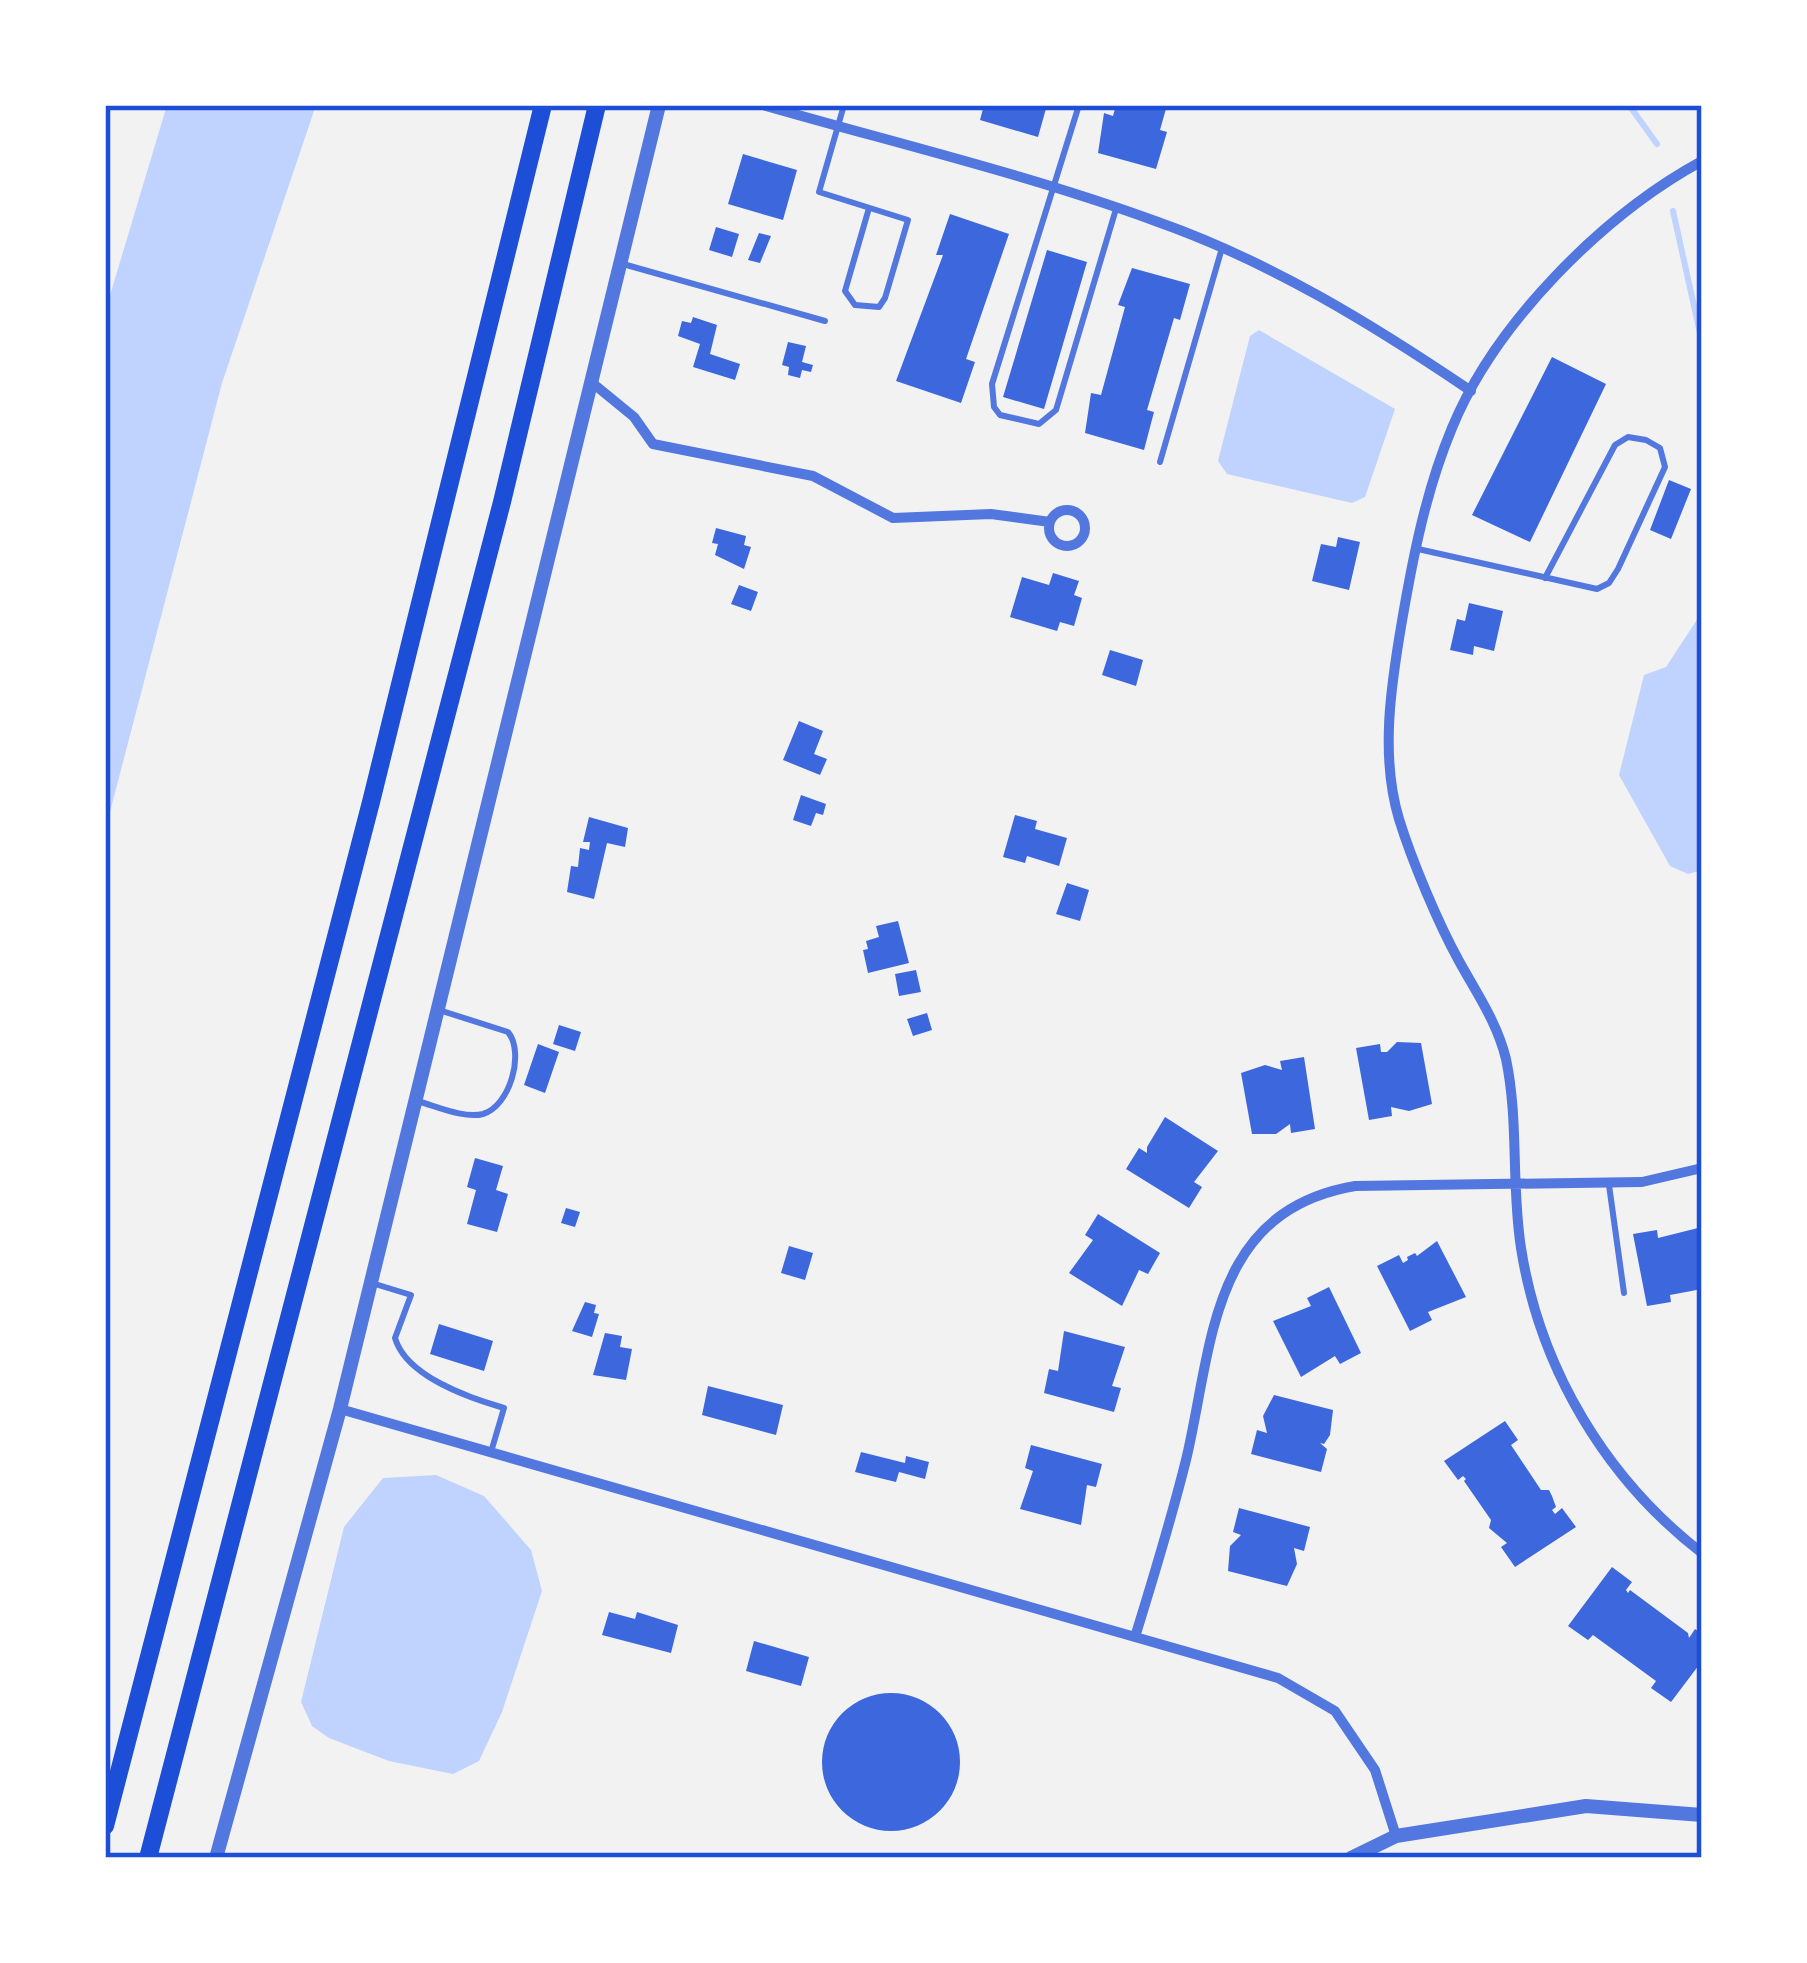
<svg xmlns="http://www.w3.org/2000/svg" width="1807" height="1963" viewBox="0 0 1807 1963" font-family="'Noto Sans',sans-serif">
  <rect width="100%" height="100%" fill="#f2f2f2"/>
  <!-- water -->
  <path fill="#bfd3fe" d="M167,105h149l-94,278 -117,448v-519z
    M1259,330l136,79 -30,88 -13,6 -125,-29 -9,-13 32,-125z
    M1702,612v258l-14,4 -18,-8 -51,-91 25,-100 22,-8z
    M436,1475l48,21 47,54 11,41 -40,121 -23,49 -26,13 -64,-13 -60,-23 -17,-12 -11,-24 43,-175 39,-49z"/>
  <g fill="none" stroke-linecap="round" stroke-linejoin="round">
    <!-- stream -->
    <path stroke="#bfd3fe" stroke-width="6" d="M1629,105l28,39
      M1673,211l29,131"/>
  </g>
  <!-- building -->
  <path fill="#3d67dc" d="M984,105h63l-9,32 -58,-17z
    M1116,105h51l-7,25 7,2 -11,37 -58,-16 6,-40 9,3z
    M743,154l54,16 -14,50 -55,-16z
    M950,214l59,20 -43,125 9,3 -14,41 -65,-22 47,-126h-7z
    M716,227l23,7 -7,23 -23,-7z
    M759,233l12,3 -11,27 -12,-3z
    M1047,250l40,12 -43,147 -41,-12z
    M1132,268l58,16 -10,36 -6,-2 -27,92 7,2 -10,38 -59,-17 6,-40 10,2 24,-88 -7,-2z
    M693,317l24,8 -7,29 30,10 -5,16 -42,-13 7,-23 -22,-8 4,-15 9,2z
    M788,342l18,4 -4,16 11,3 -2,7 -9,-2 -2,8 -12,-3 1,-8 -7,-2z
    M1552,357l54,27 -76,158 -58,-27z
    M1669,480l22,9 -20,50 -21,-9z
    M716,528l30,8 -2,9 7,2 -7,22 -29,-14 3,-11 -6,-1z
    M1338,537l22,5 -11,48 -37,-9 9,-37 15,3z
    M1053,573l26,8 -5,14 8,3 -8,28 -14,-4 -3,9 -47,-14 12,-40 27,8z
    M739,585l19,7 -7,19 -20,-7z
    M1469,603l34,8 -9,40 -20,-5 -1,9 -23,-5 7,-31 8,2z
    M1110,650l33,10 -7,26 -34,-11z
    M799,721l24,10 -9,23 13,5 -7,16 -37,-15z
    M801,795l25,9 -3,11 -7,-2 -5,13 -18,-6z
    M1015,815l22,6 -2,8 32,9 -8,28 -32,-10 -2,7 -22,-6z
    M589,817l39,11 -3,19 -18,-4 -13,56 -27,-7 4,-26 7,1 2,-19 9,2 1,-8h-7z
    M1067,883l22,7 -9,31 -24,-7z
    M898,921l11,42 -41,10 -5,-23 5,-1 -2,-8 13,-4 -3,-11z
    M916,970l5,22 -22,4 -4,-22z
    M927,1013l5,17 -19,6 -6,-17z
    M559,1025l22,7 -6,19 -22,-7z
    M1397,1042l24,1 11,61 -23,7 -18,-4 1,9 -23,4 -13,-72 24,-4 1,8h6z
    M538,1044l21,8 -14,41 -21,-8z
    M1304,1057l11,72 -24,4 -1,-9 -14,10h-24l-11,-61 24,-8 17,5 -2,-9z
    M1165,1117l53,34 -24,31 8,5 -13,21 -63,-39 13,-21 8,5v-6z
    M475,1158l28,8 -7,24 12,4 -11,38 -30,-8 9,-34 -9,-3z
    M566,1208l14,4 -5,15 -14,-4z
    M1098,1214l62,39 -12,21 -9,-4 -17,36 -53,-33 24,-33 -8,-5z
    M1702,1227v62l-32,6 1,7 -24,4 -14,-72 24,-4 1,8z
    M1437,1241l29,56 -38,15 4,8 -22,11 -33,-65 22,-11 4,8 5,-3 -1,-3 8,-4 2,3z
    M789,1246l24,7 -8,27 -24,-7z
    M1329,1287l32,66 -21,11 -5,-8 -34,21 -28,-56 38,-15 -4,-8z
    M585,1302l11,3 -2,8 5,1 -7,23 -20,-6z
    M439,1324l54,17 -9,30 -54,-17z
    M1064,1331l61,16 -13,39 9,2 -7,24 -70,-19 5,-24 9,2z
    M605,1333l17,3 -2,11 12,2 -6,31 -33,-5z
    M708,1386l75,19 -7,30 -74,-20z
    M1274,1395l59,15 -3,25 -6,9 -4,-1 7,6 -6,23 -70,-18 6,-24 10,3 -4,-17z
    M1505,1421l13,19 -7,5 30,45h8l3,6 4,11 -4,3 3,4 7,-6 14,19 -61,40 -14,-20 6,-4 -18,-15 2,-8 -27,-39 2,-2 -3,-3 -5,4 -14,-19z
    M1031,1445l71,19 -6,23 -9,-2 -6,40 -61,-16 13,-38 -8,-3z
    M861,1452l44,11 1,-7 23,6 -4,17 -26,-7 -3,10 -41,-10z
    M1239,1508l71,19 -6,24 -10,-3 3,16 -10,22 -59,-15 2,-25 11,-11 -8,-3z
    M1612,1567l20,15 -6,8 2,3 2,-3 58,43 1,5 6,-9 7,5v27l-31,41 -20,-14 5,-7 -63,-46 -5,5 -20,-14z
    M609,1612l26,7 2,-7 41,13 -7,28 -69,-18z
    M754,1641l55,16 -8,29 -55,-15z
    M822 1762a69 69 0 1 1 138 0a69 69 0 1 1-138 0Z"/>
  <g fill="none" stroke-linecap="round" stroke-linejoin="round">
    <!-- service -->
    <path stroke="#5277de" stroke-width="6" d="M844,105l-25,87 89,28 -23,78 -6,9 -24,-2 -10,-14 24,-83
      M1079,105l-87,279 2,23 6,8 39,9 17,-14 60,-201
      M623,264l202,57
      M1160,462l62,-214
      M1418,549l179,40 12,-6 9,-14 47,-102 -5,-19 -14,-8 -18,-3 -13,8 -70,133
      M417,1101c19,5 47,18 66,13 27,-8 42,-61 25,-82l-69,-22
      M1609,1185l15,108
      M375,1284l36,11 -16,43c11,38 74,60 109,70l-13,44"/>
    <!-- minor -->
    <path stroke="#5277de" stroke-width="10" d="M763,105c132,38 267,70 395,117 113,40 214,102 313,169
      M1702,161c-99,54 -207,162 -250,267 -26,62 -39,129 -50,193 -11,64 -22,135 -3,198 13,42 39,104 60,142 18,33 38,61 47,98 13,62 5,126 15,189 19,121 85,231 181,305
      M590,381l44,36 19,27 160,32 80,42 98,-4 59,8
      M1049 528a18 18 0 1 1 36 0a18 18 0 1 1-36 0Z
      M340,1409l938,269 57,33 40,59 21,66
      M1135,1637c18,-58 36,-117 51,-177 27,-113 23,-249 169,-274l287,-4 60,-14"/>
    <!-- tertiary -->
    <path stroke="#5277de" stroke-width="14" d="M216,1858l124,-449 319,-1304
      M1351,1858l45,-22 190,-30 116,9"/>
    <!-- primary -->
    <path stroke="#1d4ed8" stroke-width="18" d="M105,1826l266,-1024 172,-697
      M148,1858l354,-1356 95,-397"/>
  </g>
  <!-- border -->
  <rect width="1807" height="1963" fill="none" stroke="#ffffff" stroke-width="216"/>
  <rect x="108" y="108" width="1591" height="1747" fill="none" stroke="#1d4ed8" stroke-width="4.5"/>
</svg>
